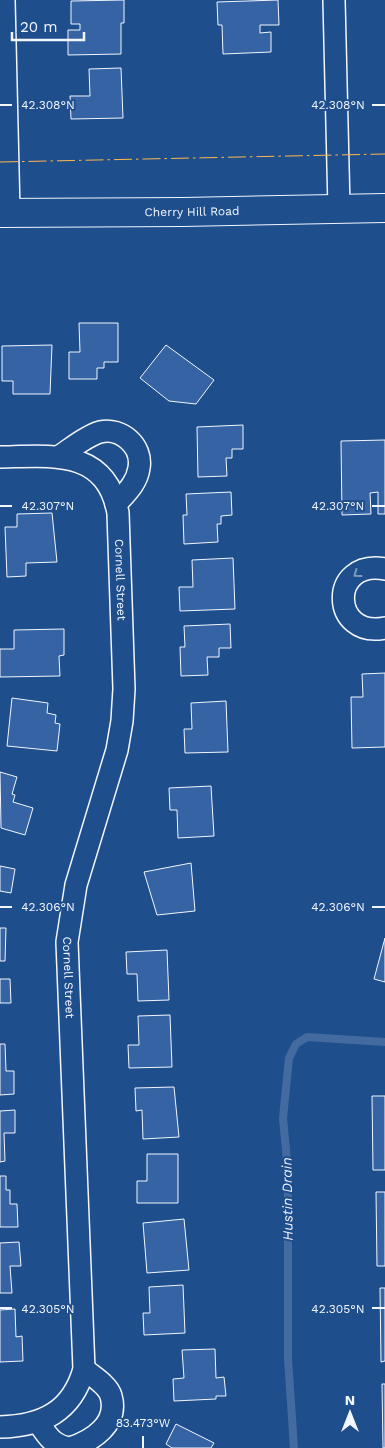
<svg xmlns="http://www.w3.org/2000/svg" width="385" height="1448" viewBox="0 0 385 1448" font-family="'Work Sans',sans-serif">
  <rect width="100%" height="100%" fill="#1f4e8c"/>
  <g fill="none" stroke-linecap="round" stroke-linejoin="round">
    <!-- stream -->
    <path stroke="#446ba0" stroke-width="8" d="M294,1448l-6,-90v-187l-5,-53 6,-60 7,-14 11,-7 78,5"/>
  </g>
  <!-- building -->
  <path fill="#3563a3" stroke="#f2f6ff" d="M124,0v23h-3v31l-53,1v-25h12v-6h-9v-23z
    M278,0l1,25h-19v8l11,-1v20l-48,2 -1,-29h-4l-1,-23z
    M121,68l2,50 -52,1 -1,-23h20l-1,-27z
    M79,323h39v39h-14v6h-7v11h-28v-27h11z
    M52,345l-2,49h-37v-13h-11v-35z
    M166,345l48,35 -18,24 -27,-3 -29,-23z
    M243,425v24h-11v9h-6l1,18 -29,1 -1,-50z
    M385,440v74h-7v-22l-8,1 1,21 -29,1 -1,-74z
    M231,492l1,23 -11,1v8h-4l1,18 -34,2 -1,-29h4l-1,-21z
    M52,513l5,49 -31,1v13l-19,1 -2,-50h12v-13z
    M233,558l2,51 -55,2 -1,-24h14l-1,-27z
    M230,624l1,24h-12v9h-12l1,18 -27,1 -1,-29h5l-1,-21z
    M64,629v26l-5,1 1,20 -60,1v-28h14v-19z
    M385,673v74l-33,1 -1,-51h12l-1,-23z
    M12,698l36,5 -1,10 9,2 -1,8 5,1 -3,27 -50,-5z
    M226,701l2,51 -43,1 -1,-24h8l-1,-26z
    M0,772l17,5 -5,17 3,1 -2,7 20,6 -8,27 -24,-7z
    M211,786l3,50 -36,2 -1,-28h-7l-1,-22z
    M191,863l4,48 -38,4 -13,-43z
    M0,866l15,3 -4,24 -11,-2z
    M0,928h6l-1,33h-5z
    M385,938v44l-11,-3z
    M167,950l2,50 -31,1 -1,-27h-10l-1,-22z
    M0,979h10l1,24h-11z
    M170,1015l2,52 -43,1 -1,-23h11l-1,-29z
    M0,1044h5l1,27h8v23l-14,1z
    M174,1087l5,50 -36,2 -1,-29 -6,1 -1,-23z
    M372,1096h13v74h-12z
    M15,1110v23h-11l1,28 -5,1v-51z
    M147,1154h31v49h-41v-22h10z
    M0,1176h6v14h4v14h7l1,23h-18z
    M376,1192h9v74h-8z
    M184,1219l5,51 -42,3 -4,-50z
    M19,1242l2,24h-11l2,27h-12v-50z
    M183,1285l2,48 -41,2 -1,-22h7l-1,-26z
    M380,1288h5v73l-4,1z
    M15,1309l1,28 6,-1 1,25 -23,1v-52z
    M215,1349l1,29 8,-1 2,19h-10v3l-42,2 -1,-22 11,-1 -2,-28z
    M382,1384h3v64h-2z
    M176,1424l38,19 -3,5h-39l-6,-4z"/>
  <g fill="none" stroke-linecap="round" stroke-linejoin="round">
    <!-- street casing -->
    <g stroke="#f2f6ff" stroke-width="24">
      <g id="street">
        <path d="M4,0l5,212"/>
        <path d="M334,0l5,208"/>
        <path d="M60,456c12,-8 26,-20 40,-24 21,-5 43,14 39,36 -2,15 -13,25 -23,36"/>
        <path id="s1" d="M0,457c51,-1 106,-9 118,56l6,176 -2,32 -5,29 -41,135 -9,57 17,427c-12,43 -42,57 -84,58"/>
        <path d="M385,569c-57,-10 -54,70 0,59"/>
        <path d="M38,1422c9,13 14,23 31,26"/>
        <path d="M70,1448c22,-7 49,-24 41,-52 -3,-11 -19,-20 -27,-27"/>
      </g>
    </g>
    <!-- secondary casing -->
    <g stroke="#f2f6ff" stroke-width="30">
      <g id="secondary">
        <path id="s2" d="M0,213l183,-1 202,-4"/>
      </g>
    </g>
    <!-- street -->
    <use href="#street" stroke="#1f4e8c" stroke-width="21"/>
    <!-- secondary -->
    <use href="#secondary" stroke="#1f4e8c" stroke-width="28"/>
    <!-- power -->
    <path stroke="#ffb74d" stroke-width="1" stroke-dasharray="18 4 2.5 4" stroke-linecap="butt" d="M0,162l385,-8"/>
  </g>
  <!-- one-way arrows -->
  <defs><path id="oneway-chevron" d="M-2-3.5L2.5 0L-2 3.5" fill="none" stroke-width="1.6" stroke-linecap="round" stroke-linejoin="round" transform="scale(1.25)"/></defs>
  <use stroke="#7e9ac0" href="#oneway-chevron" transform="translate(357 574) rotate(144)"/>
  <!-- ticks -->
  <path fill="none" stroke="#f2f6ff" stroke-width="2" d="M0,105h12M372,105h13M0,506h12M372,506h13M0,907h12M372,907h13M0,1308h12M372,1308h13M143,1436v12"/>
  <g text-anchor="middle" stroke-width="4" stroke-linejoin="round" paint-order="stroke">
    <!-- street labels -->
    <g font-size="12" fill="#f2f6ff" stroke="#1f4e8c">
      <text dy="4" stroke="none"><textPath href="#s2" startOffset="192">Cherry Hill Road</textPath></text>
      <text dy="4" stroke="none"><textPath href="#s1" startOffset="214">Cornell Street</textPath></text>
      <text dy="4" stroke="none"><textPath href="#s1" startOffset="619">Cornell Street</textPath></text>
    </g>
    <!-- water labels -->
    <g font-size="14" font-style="italic" fill="#f2f6ff" stroke="#1f4e8c">
      <text transform="translate(287 1199) rotate(-91)" y="5">Hustin Drain</text>
    </g>
  </g>
  <g font-size="12" text-anchor="middle" fill="#f2f6ff" stroke="#1f4e8c" stroke-width="4" stroke-linejoin="round" paint-order="stroke">
    <text x="48" y="109">42.308°N</text>
    <text x="338" y="109">42.308°N</text>
    <text x="48" y="510">42.307°N</text>
    <text x="338" y="510">42.307°N</text>
    <text x="48" y="911">42.306°N</text>
    <text x="338" y="911">42.306°N</text>
    <text x="48" y="1313">42.305°N</text>
    <text x="338" y="1313">42.305°N</text>
    <text x="143" y="1427">83.473°W</text>
  </g>
  <!-- north arrow -->
  <g transform="translate(350 1413)" stroke="#1f4e8c" stroke-width="4" paint-order="stroke">
  <path d="M0-4L9 19L0 12L-9 19Z" fill="#f2f6ff"/>
  <text y="-8" font-size="14" font-weight="bold" text-anchor="middle" fill="#f2f6ff">N</text>
  </g>
  <!-- scale -->
  <path d="M12 32v8h72v-8" fill="none" stroke="#f2f6ff" stroke-width="2.5"/>
  <text x="20" y="32" font-size="15" fill="#f2f6ff" stroke="#1f4e8c" stroke-width="4" paint-order="stroke">20 m</text>
</svg>
